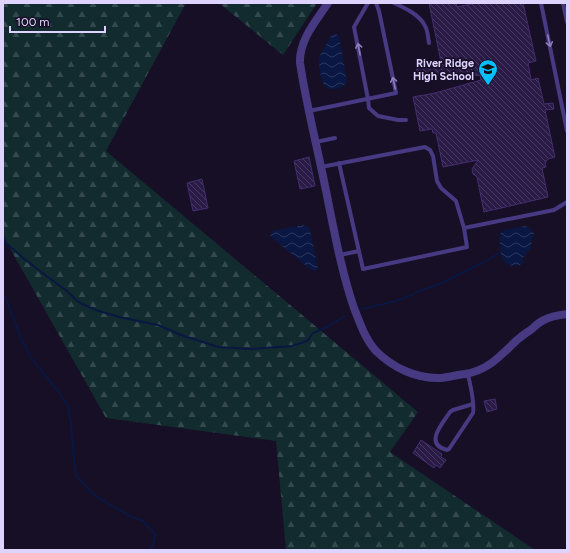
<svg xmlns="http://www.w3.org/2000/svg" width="570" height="553" viewBox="0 0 570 553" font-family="Figtree,sans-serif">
  <defs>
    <pattern id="forest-firs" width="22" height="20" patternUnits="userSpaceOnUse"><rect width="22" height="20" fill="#122b2f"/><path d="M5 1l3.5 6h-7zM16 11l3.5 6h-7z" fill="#34494e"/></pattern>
    <pattern id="water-waves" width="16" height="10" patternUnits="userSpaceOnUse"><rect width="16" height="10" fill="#0a1742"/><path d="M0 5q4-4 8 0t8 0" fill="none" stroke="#2d385e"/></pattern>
    <pattern id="building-back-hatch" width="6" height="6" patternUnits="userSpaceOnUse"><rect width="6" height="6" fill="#2a1b46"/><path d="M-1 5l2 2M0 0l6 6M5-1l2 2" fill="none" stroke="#483b62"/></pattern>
  </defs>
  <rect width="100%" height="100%" fill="#160f25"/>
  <!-- forest -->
  <path fill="url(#forest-firs)" d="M3,3h183l-80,148 312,261 -28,40 145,98h-249l-10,-109 -170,-23 -103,-182z
    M219,3h98l-34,52z"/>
  <!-- water -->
  <path fill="url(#water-waves)" d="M333,34h3l3,2 8,46c-2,4 -6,6 -10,7 -4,0 -9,1 -12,-3 -5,-5 -7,-24 -5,-30 2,-7 8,-14 11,-20z
    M302,225l5,1 3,4 8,39 -3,2 -4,-1 -41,-34 2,-5z
    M525,226l3,1 6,6 -4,16 -7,9v4l-2,3c-22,5 -21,-14 -21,-31l4,-4z"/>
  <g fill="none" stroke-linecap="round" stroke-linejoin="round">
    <!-- stream -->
    <path stroke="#0a1742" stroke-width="2" d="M3,235l3,8 17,15 26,20 18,13 9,9 6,4 14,6 23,7 39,8 23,10 37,12 32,2 42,-3 15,-5 6,-8 14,-6 18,-11
      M3,294l4,7 14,38 5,8 3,8 31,39 8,12 3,18 3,35 2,16 16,18 10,7 30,17 8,3h2l13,14 -2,11 -4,5
      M362,309l34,-8 16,-6 7,-4 21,-7 42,-21 19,-11
      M3,549l1,1"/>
  </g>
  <!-- building -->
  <path fill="url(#building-back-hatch)" stroke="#442d71" d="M429,3h27l1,4 18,-4h48l13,58 -8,2 3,17 7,-2 6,26 9,-1 1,6 -9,1 10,47 -7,2 -3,4 1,4 -4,1 6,29 -64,15 -7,-35 -4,-3 -1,-5 6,-9 -35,7 -7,-34h-3l-1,-4 -12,2 -7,-34 22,-4 46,-13 -1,-5 -35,5 -1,-6 -25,4 -3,-11 25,-5z
    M309,157l6,29 -15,3 -6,-28z
    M202,179l6,29 -15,3 -6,-28z
    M495,399l2,10 -10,3 -3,-11z
    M421,440l21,14 -1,3 5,3 -6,8 -4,-3 -2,3 -21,-15z"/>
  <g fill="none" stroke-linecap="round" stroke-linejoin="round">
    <!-- lane -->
    <path stroke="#473a83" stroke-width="4" d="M368,3l-14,24 14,72 1,9 9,8 20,4h8
      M394,3c11,5 26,12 31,23 3,5 3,11 4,17
      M541,3l26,128
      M563,3l4,19
      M309,111l87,-18 -17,-82 -3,-8
      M316,142l19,-4
      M339,163l24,106 104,-22 -3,-19 90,-18 13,-8
      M321,167l104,-20 5,3 3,6 4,25 4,7 15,13 8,27
      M340,255l19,-4
      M468,374c2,11 7,28 5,39l-24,36 -2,1c-24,-6 -4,-27 3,-38l3,-2 20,-6"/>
    <!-- street -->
    <path stroke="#473a83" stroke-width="8" d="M328,3c-12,18 -29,37 -28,60 6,40 16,79 24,118 9,43 16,86 30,127 6,15 11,31 22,43 17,17 41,28 65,27 8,-1 16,-3 24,-4 24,-4 36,-19 52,-34 5,-4 10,-8 15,-11 3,-3 7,-7 12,-9 7,-4 15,-5 23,-6"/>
  </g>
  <!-- one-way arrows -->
  <defs><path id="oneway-shaft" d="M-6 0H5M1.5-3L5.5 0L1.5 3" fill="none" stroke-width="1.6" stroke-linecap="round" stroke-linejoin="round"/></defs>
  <g stroke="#8b7fbb">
    <use href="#oneway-shaft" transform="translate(549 41) rotate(78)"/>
    <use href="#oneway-shaft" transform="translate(359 49) rotate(-101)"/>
    <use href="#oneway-shaft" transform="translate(394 83) rotate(-102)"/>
  </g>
  <!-- icons -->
  <defs>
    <g id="school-pin" transform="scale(1)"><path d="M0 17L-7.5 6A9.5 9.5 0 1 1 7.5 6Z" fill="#02befc" stroke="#160f25"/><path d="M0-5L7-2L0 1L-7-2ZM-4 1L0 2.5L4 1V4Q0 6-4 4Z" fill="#111"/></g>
  </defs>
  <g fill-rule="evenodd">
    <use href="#school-pin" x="488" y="69"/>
  </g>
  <g text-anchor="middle" stroke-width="3.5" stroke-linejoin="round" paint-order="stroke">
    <!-- poi labels -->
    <g font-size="11" font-weight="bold" fill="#ded3ff" stroke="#160f25" text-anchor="end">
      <text x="474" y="67">River Ridge<tspan x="474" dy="13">High School</tspan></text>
    </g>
  </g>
  <!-- border -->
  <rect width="570" height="553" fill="none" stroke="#ded3ff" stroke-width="8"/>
  <!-- scale -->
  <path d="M10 26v6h95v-6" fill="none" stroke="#ded3ff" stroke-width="2"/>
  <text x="16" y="26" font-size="12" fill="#ded3ff" stroke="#160f25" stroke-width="3" paint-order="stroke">100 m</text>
</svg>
